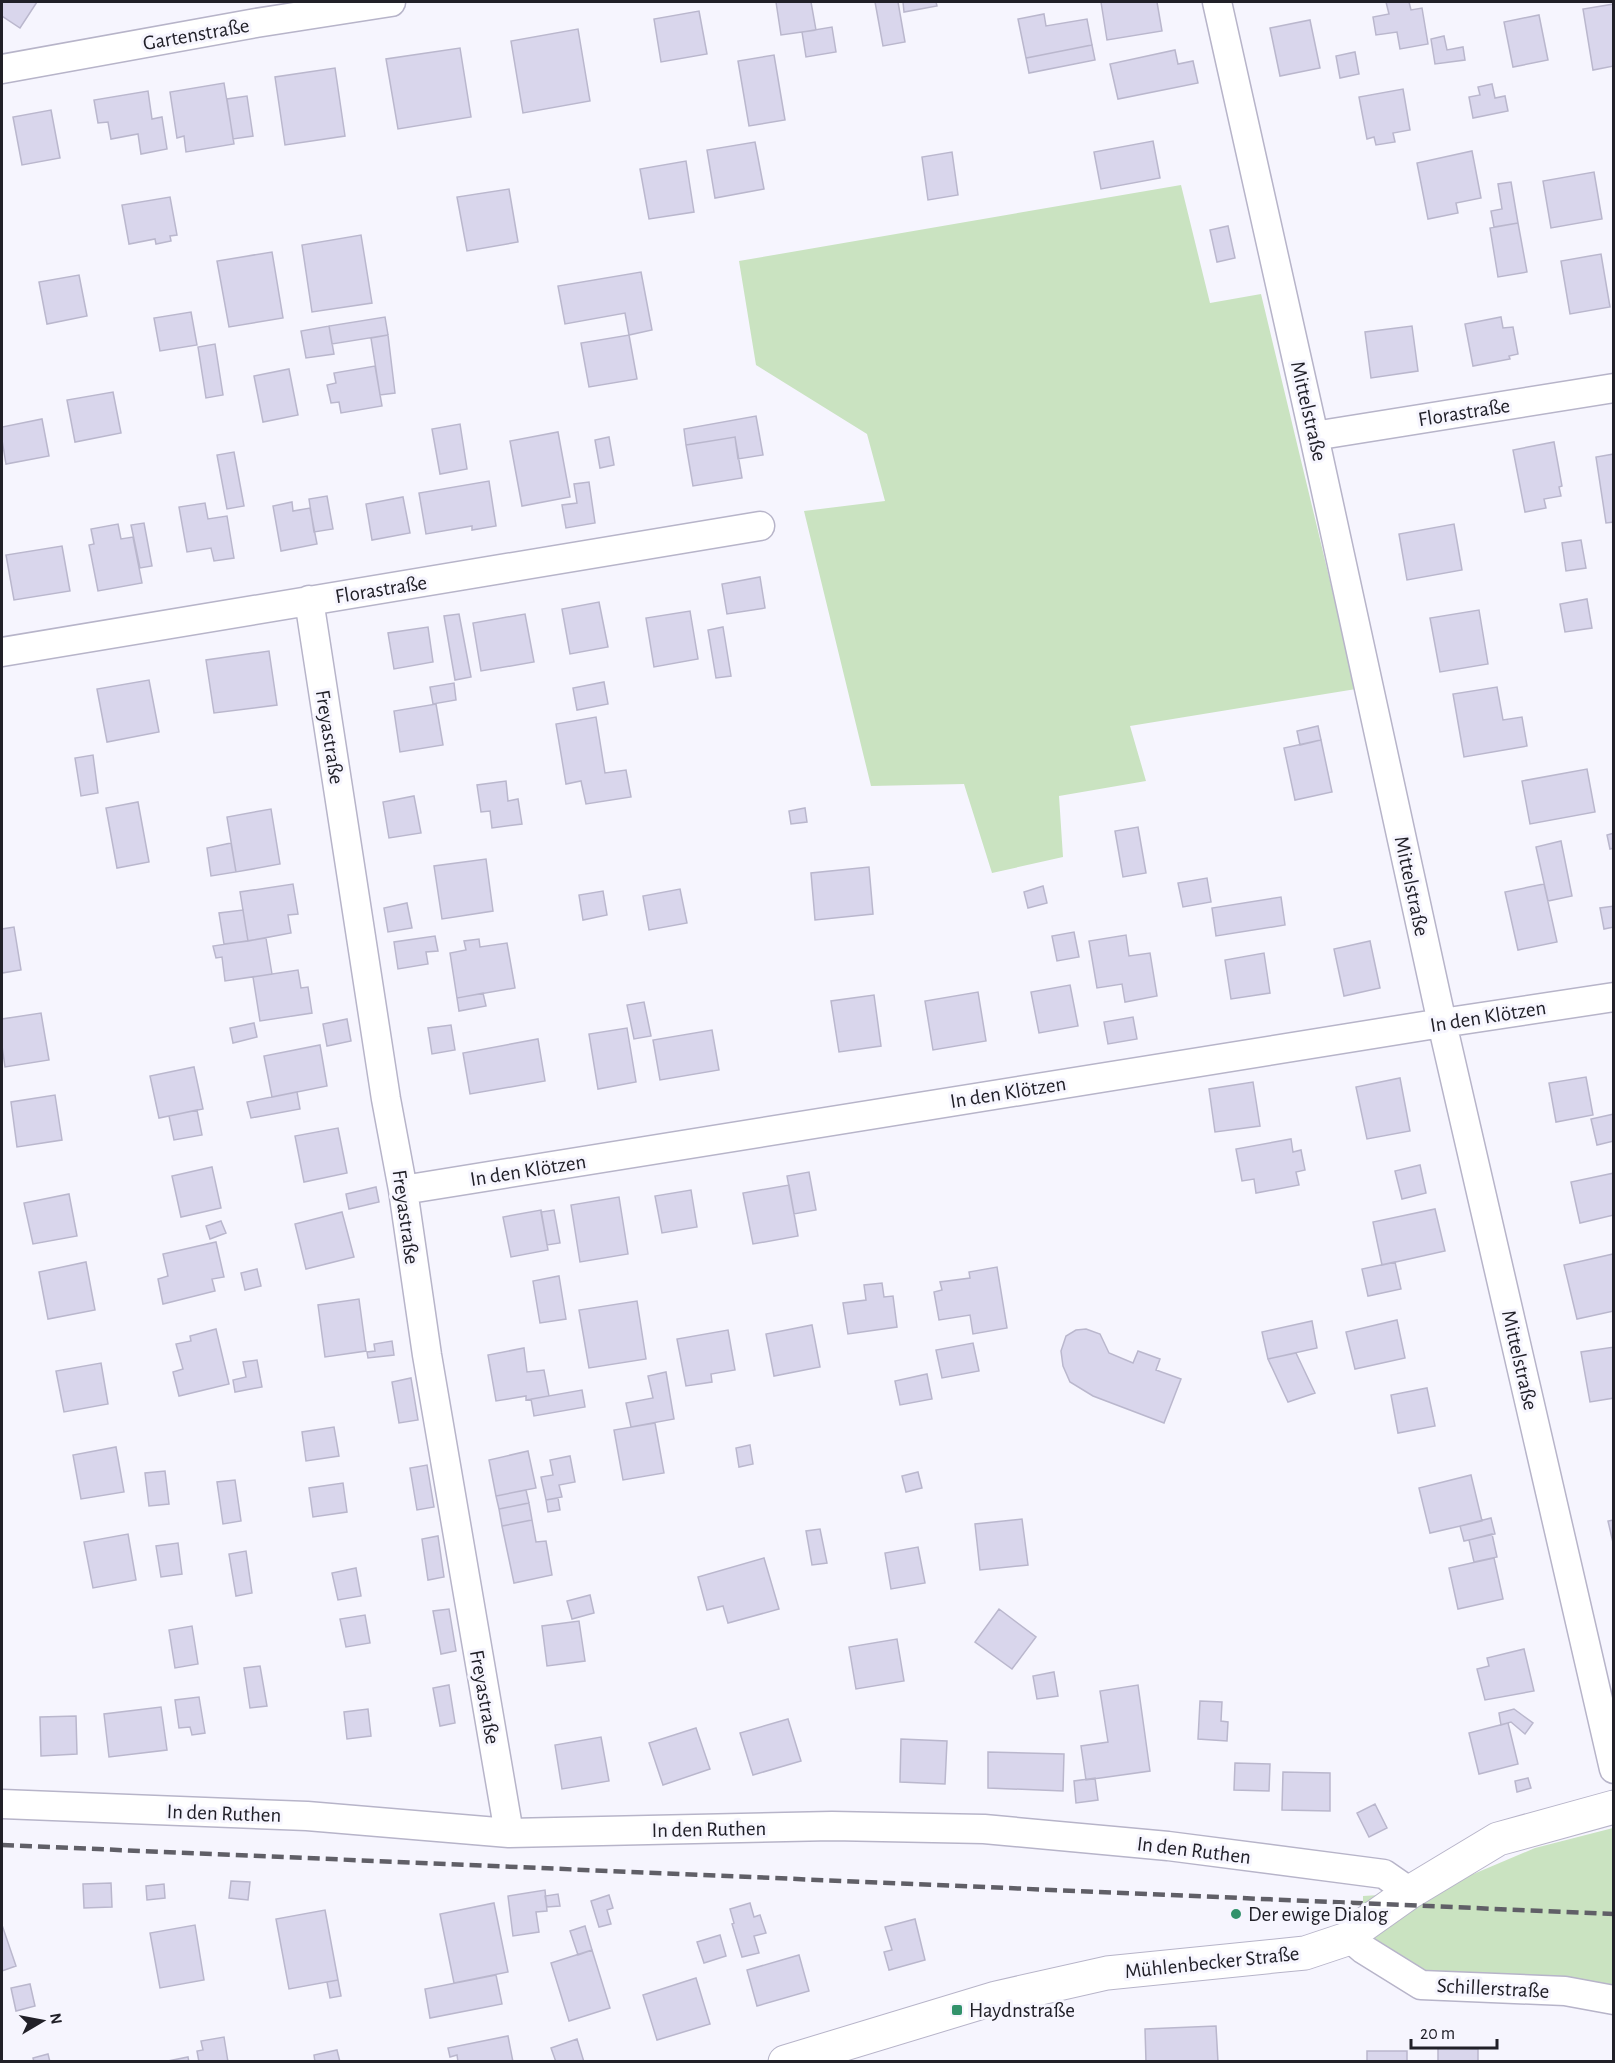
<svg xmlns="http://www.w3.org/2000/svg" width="1615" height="2063" viewBox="0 0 1615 2063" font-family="'Alegreya Sans',sans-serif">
  <rect width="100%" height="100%" fill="#f6f5fe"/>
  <!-- green -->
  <path fill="#cae3c1" d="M1181,185l29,118 51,-9 95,395 -226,37 16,55 -87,15 4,61 -71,16 -28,-89 -93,2 -67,-275 81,-10 -18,-67 -111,-69 -17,-104z
    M1613,1828v166l-192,-9 -58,-36v-53l68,-4 104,-44z"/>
  <!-- building -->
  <path fill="#d9d6ec" stroke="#bab7cd" stroke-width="1.5" d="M2,2h35l-17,26 -18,-12z
    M776,2h35l5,28 -35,5z
    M875,2h23l7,40 -22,4z
    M903,2h33l1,4 -33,6z
    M1101,2h56l5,29 -55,9z
    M1386,2h23l2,8 11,-2 6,36 -28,5 -3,-17 -21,3 -3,-18 16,-3z
    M1614,4v62l-21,4 -10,-61z
    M699,11l8,43 -46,8 -7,-43z
    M1044,14l2,12 41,-7 5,26 -66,13 -8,-39z
    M1539,15l9,45 -35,7 -9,-45z
    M1310,20l10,48 -40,8 -10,-48z
    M832,27l4,25 -30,5 -4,-25z
    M578,29l12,72 -67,12 -12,-72z
    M1444,36l3,14 16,-3 2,13 -30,4 -4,-25z
    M1092,45l3,15 -66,13 -3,-15z
    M460,48l11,69 -73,12 -12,-70z
    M1175,50l3,14 15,-3 5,22 -80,16 -8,-35z
    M1355,52l4,22 -19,4 -4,-22z
    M774,55l11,65 -36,6 -11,-65z
    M335,68l10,68 -60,9 -10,-68z
    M224,83l10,61 -48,8 -2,-16 -7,2 -7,-46z
    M1492,84l3,14 10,-2 3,15 -35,7 -4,-21 11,-2 -2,-8z
    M1403,89l7,41 -17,3 2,9 -19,3 -2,-8 -7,2 -8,-42z
    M148,91l4,28 10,-2 5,32 -26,5 -3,-20 -27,5 -3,-17 -10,1 -4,-23z
    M247,96l6,40 -20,3 -6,-40z
    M51,110l9,48 -38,7 -9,-48z
    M1153,141l7,37 -59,11 -7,-37z
    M755,142l9,47 -49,9 -8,-48z
    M1472,151l9,47 -25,5 2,10 -30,6 -11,-56z
    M952,152l6,43 -30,5 -6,-43z
    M686,161l8,51 -45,7 -9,-50z
    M1594,172l8,47 -51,9 -8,-47z
    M1511,182l7,41 -24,4 -3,-16 11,-2 -4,-25z
    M509,189l9,53 -51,9 -10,-54z
    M170,197l7,38 -7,1 1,5 -15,3 -1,-5 -26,5 -7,-39z
    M1518,223l9,49 -29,5 -8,-49z
    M1228,226l7,32 -18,4 -7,-32z
    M361,235l11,68 -60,9 -10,-67z
    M272,252l11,66 -54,9 -12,-66z
    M1601,254l9,53 -40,7 -9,-53z
    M641,272l11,58 -23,5 -4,-22 -60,11 -7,-38z
    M79,275l8,41 -40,8 -8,-42z
    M191,312l6,33 -37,6 -6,-33z
    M385,317l3,18 -56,9 -3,-18z
    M1501,317l2,11 10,-1 5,27 -9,2 1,3 -37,7 -8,-42z
    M329,326l5,28 -28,4 -5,-27z
    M1412,326l6,45 -47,7 -6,-46z
    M388,335l7,58 -15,2 -9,-57z
    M629,335l8,44 -48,8 -8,-44z
    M215,344l8,51 -17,3 -8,-51z
    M375,366l7,40 -41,7 -2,-11 -8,1 -4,-18 9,-2 -2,-10z
    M289,369l9,46 -35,7 -9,-46z
    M113,392l8,41 -46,9 -8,-42z
    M756,416l7,39 -25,4 -3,-22 -49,8 -2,-16z
    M42,419l7,37 -43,8 -4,-24v-13z
    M460,424l7,45 -27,5 -8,-45z
    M558,432l12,65 -48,9 -12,-65z
    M609,437l5,28 -14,3 -5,-28z
    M735,437l7,41 -49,8 -7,-41z
    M1554,442l8,44 -3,1 2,9 -17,3 2,9 -21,4 -12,-62z
    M234,452l10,54 -17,3 -10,-54z
    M1614,454v68l-8,1 -10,-66z
    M489,481l7,45 -24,4v-4l-46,8 -7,-41z
    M589,482l6,41 -29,5 -4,-23 15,-2 -3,-19z
    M327,496l6,33 -19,3 -5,-33z
    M403,497l7,36 -38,7 -6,-36z
    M292,502l1,9 17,-3 7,36 -36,7 -8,-45z
    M205,503l3,16 19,-3 7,42 -20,3 -3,-13 -24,4 -8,-45z
    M144,523l8,43 -12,2 -9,-43z
    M118,524l3,15 12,-2 9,46 -44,8 -9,-46 5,-1 -3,-15z
    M1454,524l8,46 -55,10 -8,-46z
    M1581,540l5,28 -20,3 -4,-28z
    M62,546l8,45 -56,9 -8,-45z
    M760,577l5,31 -38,6 -5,-30z
    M1587,599l5,29 -27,4 -5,-28z
    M599,602l9,45 -38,7 -8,-45z
    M1479,610l9,54 -48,8 -10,-54z
    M690,611l8,48 -44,8 -8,-49z
    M459,614l12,63 -16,3 -11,-64z
    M525,614l9,48 -53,9 -8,-48z
    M428,627l5,35 -39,7 -6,-36z
    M723,627l8,49 -15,2 -8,-48z
    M269,651l8,54 -63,8 -8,-53z
    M149,680l10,52 -52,10 -10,-53z
    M604,682l4,22 -31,6 -4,-22z
    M454,683l2,17 -23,4 -3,-17z
    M1497,687l6,33 19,-3 5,29 -63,11 -11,-63z
    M436,704l7,41 -43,7 -6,-41z
    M596,717l9,56 21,-3 5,27 -45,7 -5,-23 -15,3 -10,-60z
    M1318,726l3,14 -21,5 -3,-14z
    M1321,740l11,52 -37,8 -11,-52z
    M93,755l5,38 -17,3 -6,-38z
    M1587,769l8,43 -65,12 -8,-43z
    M506,781l2,20 10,-2 4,25 -30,4 -2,-17 -9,1 -4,-27z
    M414,796l7,37 -32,5 -6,-36z
    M138,802l11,60 -32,6 -11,-60z
    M805,808l2,14 -16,2 -2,-13z
    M271,809l9,55 -44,8 -9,-55z
    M1138,827l8,46 -23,4 -8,-46z
    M1614,833v15l-4,1 -3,-14z
    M1561,841l11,55 -24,5 -12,-54z
    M231,843l5,29 -25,4 -4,-28z
    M486,859l7,52 -51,8 -8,-53z
    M869,867l4,47 -58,6 -4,-47z
    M1207,878l4,24 -28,5 -5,-24z
    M293,884l5,30 -10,1 3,18 -43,8 -8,-49z
    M1544,884l13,58 -39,8 -13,-58z
    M1043,886l4,17 -19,5 -4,-16z
    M680,889l7,34 -38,7 -6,-34z
    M603,891l4,24 -24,5 -4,-25z
    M1281,897l4,28 -69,11 -4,-28z
    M407,903l5,25 -24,4 -4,-24z
    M1614,906v21l-10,2 -4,-21z
    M243,910l5,31 -24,3 -5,-31z
    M14,927l7,43 -19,3v-44z
    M1074,932l5,25 -22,4 -5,-25z
    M1126,935l3,21 21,-3 7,43 -32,6 -3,-18 -25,4 -8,-47z
    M435,936l3,15 -12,1 2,12 -30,5 -4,-27z
    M266,938l6,36 -47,7 -3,-24 -6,1 -3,-12z
    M479,939l1,8 27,-4 8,45 -58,10 -7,-45 16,-3 -2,-9z
    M1370,941l10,47 -36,8 -10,-47z
    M1264,953l6,40 -39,6 -6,-39z
    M298,970l3,18 7,-1 4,26 -52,8 -7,-44z
    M1070,985l8,41 -39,7 -8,-41z
    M978,992l8,49 -53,9 -8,-49z
    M483,993l3,13 -27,5 -2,-13z
    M874,995l7,51 -42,6 -8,-51z
    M644,1002l7,34 -17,3 -7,-34z
    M41,1013l8,47 -44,7 -3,-21v-27z
    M1133,1017l4,22 -29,5 -4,-22z
    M347,1019l4,22 -24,5 -4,-22z
    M254,1023l3,14 -24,6 -3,-15z
    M451,1025l4,25 -23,4 -4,-26z
    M627,1028l9,54 -38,7 -9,-55z
    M712,1030l7,40 -59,10 -7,-40z
    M538,1039l7,42 -75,13 -7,-41z
    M320,1045l7,41 -55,11 -8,-41z
    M194,1067l9,42 -44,9 -9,-42z
    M1586,1077l7,38 -37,7 -7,-39z
    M1400,1078l10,53 -43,8 -11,-52z
    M1253,1082l7,44 -45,6 -6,-43z
    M297,1092l3,17 -49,9 -4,-16z
    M55,1095l7,45 -45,7 -6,-45z
    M197,1110l5,25 -28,5 -5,-24z
    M1614,1114v27l-17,4 -6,-26z
    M338,1128l9,45 -43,9 -9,-46z
    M1291,1139l2,13 8,-2 4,20 -9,2 3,13 -43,8 -2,-14 -12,2 -6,-32z
    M1420,1165l6,28 -24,6 -7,-28z
    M212,1167l9,41 -40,9 -9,-41z
    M809,1172l7,38 -22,4 -7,-38z
    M1614,1173v42l-34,8 -9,-41z
    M789,1185l9,51 -45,8 -10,-51z
    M376,1187l3,15 -30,7 -3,-15z
    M691,1190l6,37 -35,6 -7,-37z
    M69,1194l8,42 -44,8 -9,-41z
    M619,1197l9,57 -48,8 -9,-57z
    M1435,1209l10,42 -63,14 -9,-43z
    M541,1210l7,40 -37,7 -8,-40z
    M554,1210l6,33 -13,2 -6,-33z
    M342,1212l12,45 -48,12 -11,-45z
    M221,1221l5,12 -16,6 -4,-13z
    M216,1242l8,35 -12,2 3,12 -52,13 -5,-25 10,-3 -5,-22z
    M1613,1254l1,57 -37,8 -13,-54z
    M86,1262l9,48 -47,9 -9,-47z
    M1395,1262l6,27 -33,7 -6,-27z
    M997,1267l10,61 -34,6 -3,-19 -31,5 -5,-28 8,-2 -2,-8 30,-4 -1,-6z
    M257,1269l4,17 -16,4 -4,-17z
    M559,1276l7,43 -26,4 -7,-42z
    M882,1283l2,14 9,-1 4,31 -49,7 -5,-31 23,-3 -2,-15z
    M359,1299l7,52 -41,6 -7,-52z
    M637,1301l9,58 -57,9 -10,-58z
    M1397,1320l8,38 -50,11 -9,-37z
    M1312,1321l5,27 -49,11 -6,-27z
    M812,1325l8,42 -46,9 -8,-42z
    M216,1329l13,55 -50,12 -6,-24 10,-3 -7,-25 15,-3 -1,-5z
    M1086,1329l14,5 9,19 24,10 5,-12 22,8 -4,11 25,9 -17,44 -71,-27 -23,-14 -7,-16 -2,-15 5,-15 10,-6z
    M728,1330l7,40 -24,4 1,8 -26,4 -9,-47z
    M392,1341l2,14 -26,3 -1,-6 8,-1 -1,-7z
    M973,1343l6,28 -37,7 -6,-28z
    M1614,1347v51l-24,4 -9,-50z
    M524,1348l3,24 17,-2 5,26 -23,4v-4l-30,5 -8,-46z
    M1296,1353l19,40 -27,9 -20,-43z
    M257,1360l5,27 -27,5 -2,-12 13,-3 -3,-15z
    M101,1363l7,41 -44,8 -8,-41z
    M666,1372l8,47 -43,8 -5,-24 27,-5 -5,-22z
    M927,1374l5,25 -32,6 -5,-24z
    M411,1378l7,42 -19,3 -7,-41z
    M1427,1388l8,38 -37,7 -7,-38z
    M582,1390l3,17 -51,9 -3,-17z
    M655,1423l9,50 -41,7 -9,-50z
    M334,1427l5,29 -33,5 -4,-29z
    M750,1445l3,19 -14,3 -3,-19z
    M116,1447l8,45 -43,7 -8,-44z
    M528,1451l8,37 -40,8 -7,-36z
    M570,1456l5,26 -16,3 3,12 -16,3 -5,-23 12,-2 -3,-15z
    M427,1465l7,42 -17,3 -7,-42z
    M165,1471l4,33 -20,2 -4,-33z
    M918,1472l4,16 -16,4 -4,-16z
    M1471,1475l11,46 -52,12 -11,-45z
    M235,1480l6,41 -18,3 -6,-42z
    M343,1483l4,29 -34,5 -4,-29z
    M526,1490l3,13 -30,6 -3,-13z
    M558,1498l2,12 -12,2 -2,-12z
    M529,1503l3,17 -30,6 -3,-17z
    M1491,1518l4,16 -31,7 -4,-15z
    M1022,1519l6,46 -48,5 -5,-46z
    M532,1520l4,22 10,-1 6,34 -38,8 -12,-57z
    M1614,1520v27l-6,-26z
    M820,1529l7,34 -15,2 -6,-34z
    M128,1534l8,46 -43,8 -9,-46z
    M1492,1534l5,23 -23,5 -5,-22z
    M438,1536l6,41 -16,3 -6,-41z
    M178,1543l4,31 -21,3 -5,-31z
    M918,1547l7,36 -34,6 -6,-36z
    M246,1551l6,42 -16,3 -7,-42z
    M764,1558l15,51 -51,14 -5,-17 -16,4 -9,-33z
    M1494,1558l9,41 -45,10 -9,-41z
    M356,1568l5,28 -23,4 -6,-27z
    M590,1595l4,18 -22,6 -5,-18z
    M449,1609l7,42 -15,3 -8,-43z
    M999,1609l37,28 -24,32 -37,-27z
    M365,1615l5,28 -24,4 -6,-28z
    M579,1621l6,40 -38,5 -5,-40z
    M192,1626l6,38 -23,4 -6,-38z
    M897,1639l7,42 -48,8 -7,-42z
    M1524,1649l10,42 -49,9 -8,-31 12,-3 -2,-8z
    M260,1666l7,40 -17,2 -6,-40z
    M1054,1672l4,24 -21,3 -4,-23z
    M449,1685l6,38 -15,3 -7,-38z
    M1138,1685l12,86 -64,9 -5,-34 27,-4 -8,-51z
    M199,1697l6,36 -13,2 -2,-8 -11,1 -4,-28z
    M1200,1701l22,1 -1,19 7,1 -1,19 -29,-2z
    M161,1707l6,43 -58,7 -5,-43z
    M368,1709l3,27 -24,3 -3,-27z
    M1514,1709l19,14 -8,11 -14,-12 -10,3 -2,-12z
    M76,1716l1,38 -36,2 -1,-39z
    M788,1719l13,42 -48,14 -13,-42z
    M1508,1723l10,41 -39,10 -10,-41z
    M696,1728l14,41 -47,16 -14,-42z
    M601,1737l8,44 -47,8 -7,-44z
    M901,1739l46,2 -2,43 -45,-2z
    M988,1752l76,2 -1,37 -75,-3z
    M1235,1763l35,1 -1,27 -35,-1z
    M1283,1772l47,1v38l-48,-1z
    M1095,1778l3,22 -22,3 -2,-22z
    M1528,1778l3,10 -14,4 -2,-11z
    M1375,1804l12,24 -18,9 -12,-24z
    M231,1881l19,1 -2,18 -19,-2z
    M111,1883l1,24 -28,1 -1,-24z
    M164,1884l1,14 -18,2 -1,-14z
    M545,1890l2,21 -11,1 3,20 -26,4 -5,-40z
    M558,1894l2,12 -13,1 -2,-11z
    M609,1895l4,13 -6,2 4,14 -12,3 -8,-26z
    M494,1903l14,69 -54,11 -14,-69z
    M750,1903l4,14 6,-2 6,18 -12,3 5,17 -17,4 -10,-33 2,-1 -4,-14z
    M325,1910l13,70 -49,9 -13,-70z
    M915,1919l10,41 -36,10 -5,-18 8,-2 -7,-23z
    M2,1925l14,41 -14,5z
    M195,1925l9,55 -44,8 -10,-55z
    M585,1926l7,24 -14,5 -8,-24z
    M720,1935l6,21 -22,7 -7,-21z
    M592,1950l18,58 -41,13 -18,-58z
    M799,1955l10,36 -52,15 -10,-36z
    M496,1975l6,29 -72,14 -5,-29z
    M696,1978l14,46 -53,16 -14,-45z
    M338,1980l3,16 -11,2 -3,-16z
    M30,1984l5,22 -19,5 -5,-23z
    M1216,2026l2,36h-72l-1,-33z
    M508,2036l5,26h-55l-1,-7 -7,2 -2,-9z
    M224,2037l4,25h-29l-2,-11 6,-1 -2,-9z
    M577,2039l7,23h-28l-5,-14z
    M1438,2048l40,1v13h-40z
    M337,2050l3,12h-25l-1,-7z
    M1367,2051h40v11h-40z
    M48,2054l2,8h-16l-1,-4z
    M188,2057l1,5h-26z"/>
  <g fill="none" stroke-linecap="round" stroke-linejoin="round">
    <!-- street casing -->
    <g stroke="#b7b4c9" stroke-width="31">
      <path id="street" d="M1217,2l97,434 128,587 172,746
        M2,69l254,-46 135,-21
        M1314,436l300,-48
        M309,600l77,499 17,91 24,165 82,478
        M2,652l758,-126
        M403,1190l1039,-167 172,-26
        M2,1804l305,12 202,17 323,-7 152,3 184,17 216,28 26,18
        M1350,1938l13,11 58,36 144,6 49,9"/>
    </g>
    <!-- secondary casing -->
    <g stroke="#b7b4c9" stroke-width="35">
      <path id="secondary" d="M785,2062l211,-64 111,-25 198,-20 45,-15 12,-12 48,-34 88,-53 116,-32"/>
    </g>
    <!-- street -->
    <use href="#street" stroke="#fff" stroke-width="28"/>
    <!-- secondary -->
    <use href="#secondary" stroke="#fff" stroke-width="33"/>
    <!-- rail -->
    <path stroke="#605f67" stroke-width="4.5" stroke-dasharray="12 6" stroke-linecap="butt" d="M2,1845l1612,69"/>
  </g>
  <!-- markers -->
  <g fill="#32926b" stroke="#f6f5fe" stroke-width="2">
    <circle cx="1236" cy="1914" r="6"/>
    <rect x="951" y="2004" width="12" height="12" rx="3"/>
  </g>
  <g text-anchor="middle" stroke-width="6" stroke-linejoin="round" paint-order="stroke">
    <!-- street labels -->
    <g font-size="21" fill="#212028" stroke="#f6f5fe">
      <text transform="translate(196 34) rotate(-10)" y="7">Gartenstraße</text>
      <text transform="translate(1309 411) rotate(77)" y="7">Mittelstraße</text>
      <text transform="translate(1464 412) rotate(-9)" y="7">Florastraße</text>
      <text transform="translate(381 589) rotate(-9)" y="7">Florastraße</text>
      <text transform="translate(330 737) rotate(81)" y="7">Freyastraße</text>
      <text transform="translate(1412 886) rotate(78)" y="7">Mittelstraße</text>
      <text transform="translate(1488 1016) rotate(-9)" y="7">In den Klötzen</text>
      <text transform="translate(1008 1092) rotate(-9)" y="7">In den Klötzen</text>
      <text transform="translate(528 1170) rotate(-9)" y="7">In den Klötzen</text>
      <text transform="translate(406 1217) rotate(82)" y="7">Freyastraße</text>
      <text transform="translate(1520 1360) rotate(77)" y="7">Mittelstraße</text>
      <text transform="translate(485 1697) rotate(80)" y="7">Freyastraße</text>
      <text transform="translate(224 1813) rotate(2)" y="7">In den Ruthen</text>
      <text transform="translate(709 1829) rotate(-1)" y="7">In den Ruthen</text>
      <text transform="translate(1194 1850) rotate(7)" y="7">In den Ruthen</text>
      <text transform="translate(1212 1962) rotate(-6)" y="7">Mühlenbecker Straße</text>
      <text transform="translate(1493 1988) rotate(3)" y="7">Schillerstraße</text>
    </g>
    <!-- poi labels -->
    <g font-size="21" fill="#212028" stroke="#f6f5fe" text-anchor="start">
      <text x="1248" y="1921">Der ewige Dialog</text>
      <text x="969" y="2017">Haydnstraße</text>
    </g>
  </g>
  <!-- border -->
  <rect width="1615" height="2063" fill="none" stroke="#212028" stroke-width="6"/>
  <!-- north arrow -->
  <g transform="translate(42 2021) rotate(80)" stroke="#f6f5fe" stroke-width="4.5" paint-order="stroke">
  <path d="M0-4.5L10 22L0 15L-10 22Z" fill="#212028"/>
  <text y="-9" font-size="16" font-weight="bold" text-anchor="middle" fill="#212028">N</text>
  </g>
  <!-- scale -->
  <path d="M1411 2039v9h86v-9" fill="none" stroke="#212028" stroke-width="3"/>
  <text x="1420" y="2039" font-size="18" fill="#212028" stroke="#f6f5fe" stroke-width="4.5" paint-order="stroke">20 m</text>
</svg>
